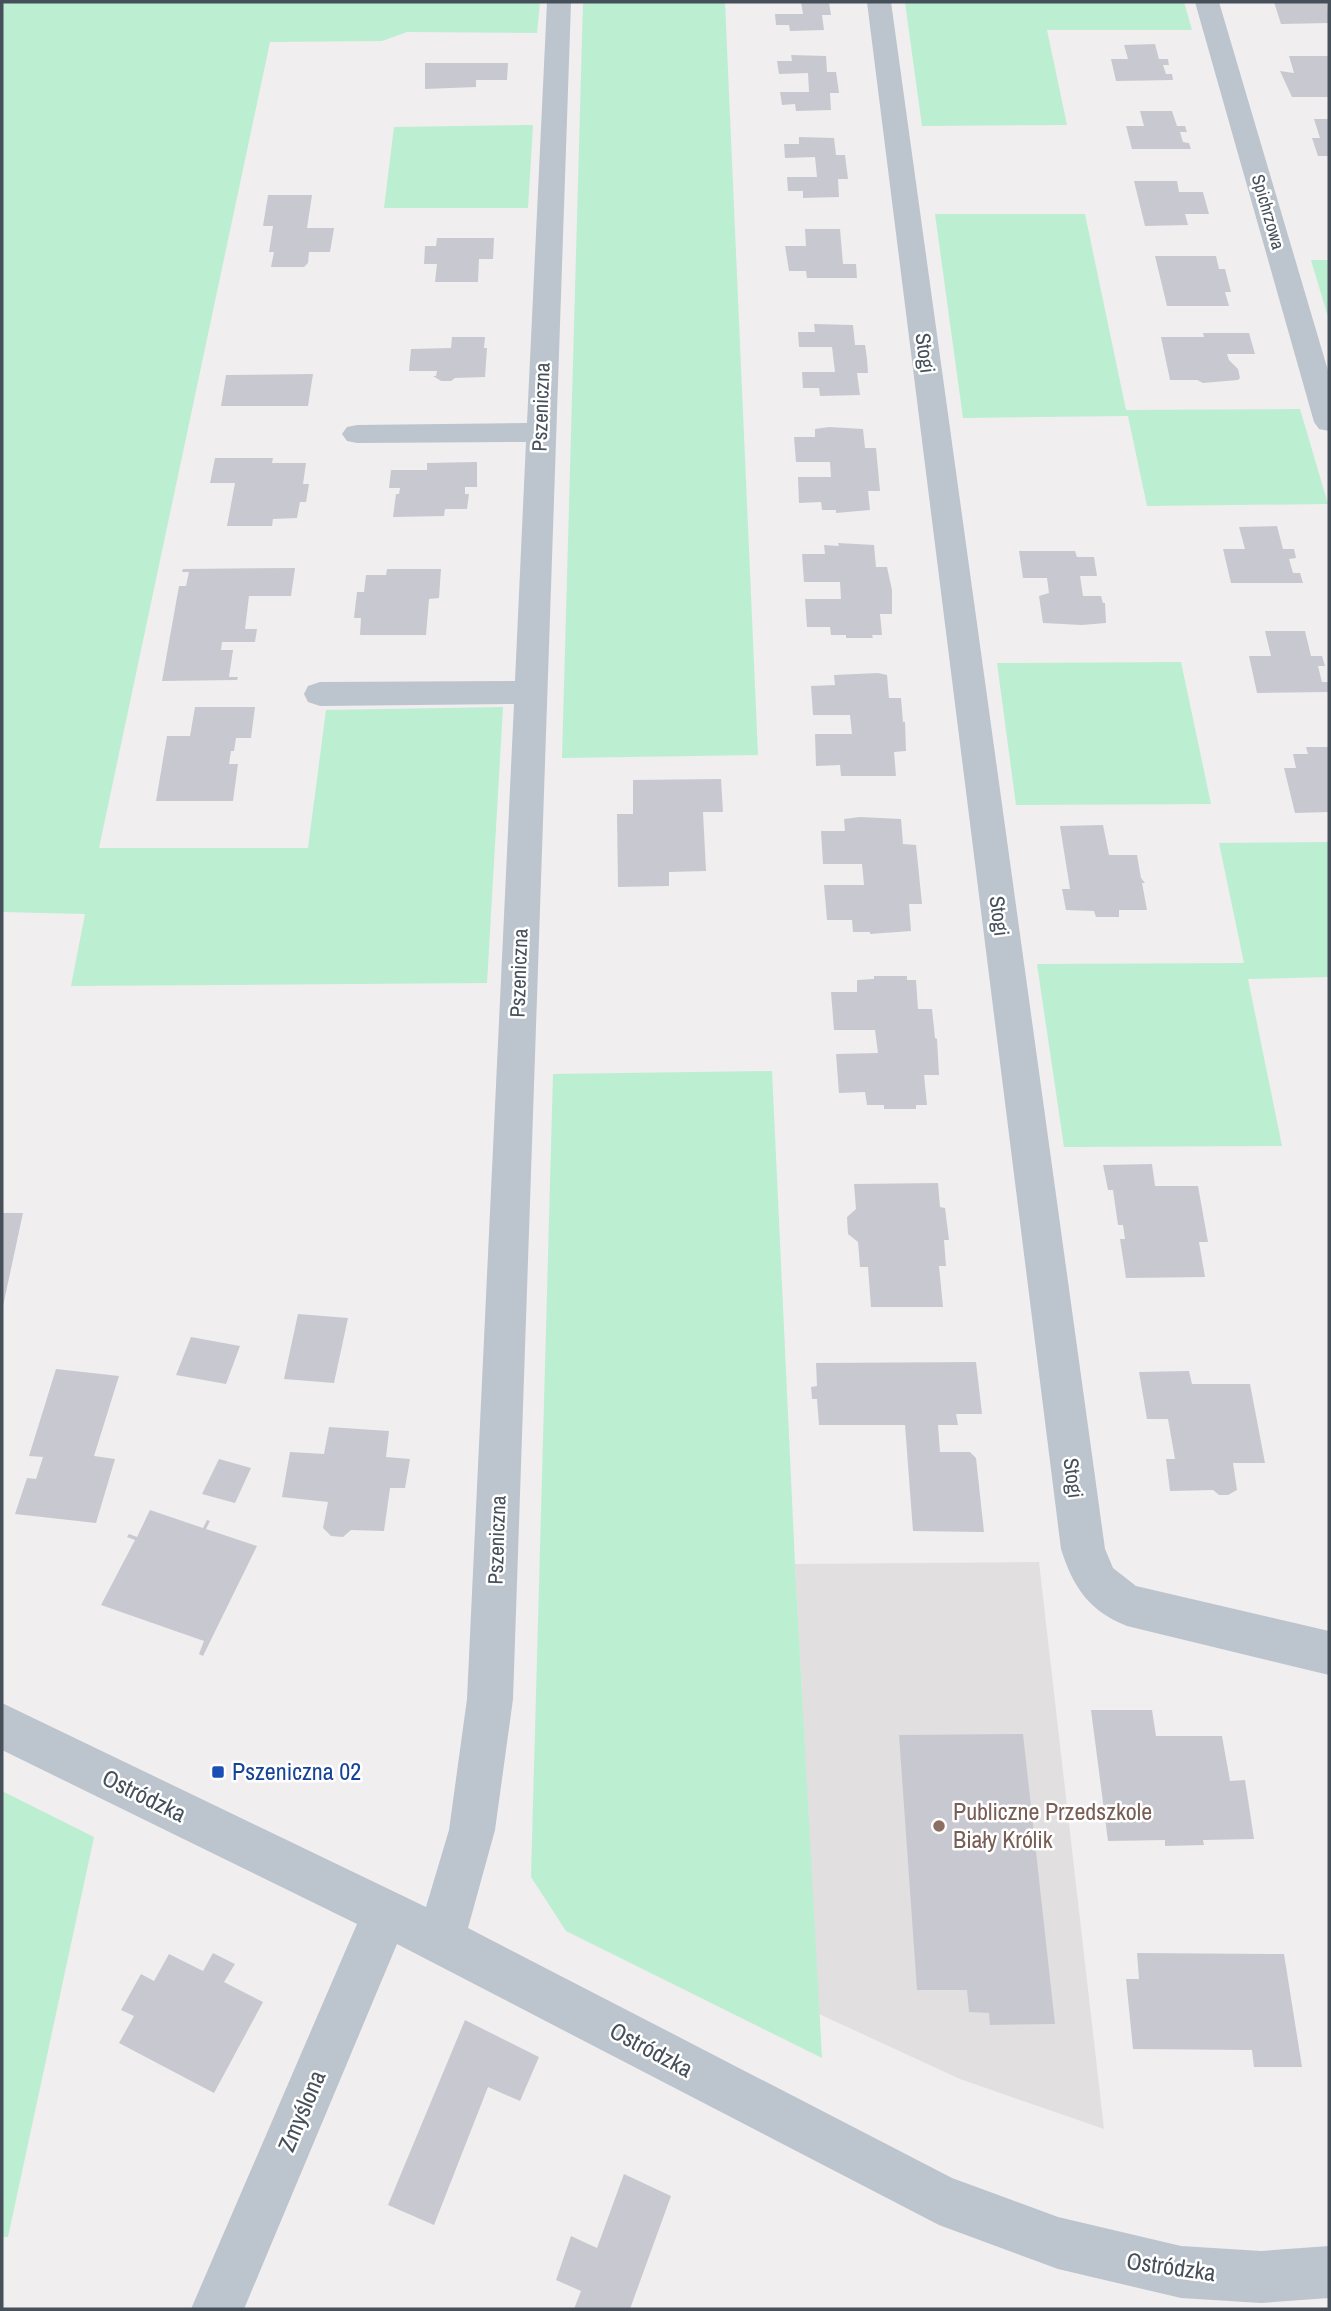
<svg xmlns="http://www.w3.org/2000/svg" width="1331" height="2311" viewBox="0 0 1331 2311" font-family="'Archivo Narrow',sans-serif">
  <rect width="100%" height="100%" fill="#f0eeee"/>
  <!-- education -->
  <path fill="#e1dfe0" d="M1039,1562l65,567 -144,-50 -141,-65 -24,-450z"/>
  <!-- green -->
  <path fill="#bceed2" d="M2,2h538l-3,31 -130,-1 -25,9 -112,1 -171,806h209l18,-138 177,-3 -16,276 -416,3 14,-72 -83,-2z
    M583,2h142l33,753 -196,3z
    M905,2h279l8,28h-145l20,95 -145,1z
    M533,125l-5,83h-144l10,-81z
    M935,214h150l41,196 174,-1 28,95 -181,2 -19,-90 -165,2z
    M1311,260h18v60z
    M1181,662l30,142 -195,1 -19,-142z
    M1329,842v135l-81,2 34,167 -218,1 -27,-183 207,-1 -25,-120z
    M772,1071l23,493 27,494 -256,-127 -35,-54 22,-803z
    M2,1791l92,46 -86,400h-6z"/>
  <!-- building -->
  <path fill="#c8c9d0" d="M801,2h28l2,13h-9l2,15 -34,1 -1,-6h-13l-1,-11h28z
    M1274,2h53l2,21 -48,1z
    M1155,44l4,15h9l1,6h-6l3,9h6l1,6 -57,1 -5,-22h17l-4,-14z
    M791,55l35,1 1,16h9l3,21h-9l1,17 -35,1 -1,-7 -13,1 -2,-13h29l-1,-19 -29,1 -2,-13h15z
    M1289,56h40v41h-37l-12,-26 14,2z
    M425,63h83l-1,17h-31v7l-51,2z
    M1140,111h32l5,15h8l2,6h-7l3,10 6,1 2,6h-59l-6,-23h18z
    M1314,119h15v37h-11l-6,-18h8z
    M799,137l35,1 2,17h9l3,24h-10l1,18 -36,1v-7h-15l-1,-14h30l-2,-20 -30,1 -1,-14h15z
    M1134,181h43l2,11h24l6,22h-24l3,11 -43,1z
    M268,195h44l-5,33h27l-4,24h-21l-1,11 -4,4h-33l3,-15h-5l4,-26h-10z
    M805,229h35l3,35h13l1,14h-50l-1,-7h-17l-4,-25h21z
    M437,238h57l-1,21h-14l-1,23h-43l2,-18h-13l1,-18h11z
    M1155,256h61l3,13h6l6,23h-6l4,14h-62z
    M814,324l39,1 2,20h10l2,14 1,14h-11l3,22 -40,1 -1,-8h-16l-1,-16h33l-3,-25h-33l-1,-15h17z
    M1203,333h46l6,21h-28l2,6 9,9 2,9 -2,2 -35,3 -6,-3h-27l-9,-43h43z
    M452,337h33l-1,11h3l-2,29 -30,1 -4,3h-10l-8,-5h3l1,-5h-28l2,-22 40,-1z
    M313,374l-5,32h-87l5,-31z
    M829,427l34,2 2,19h11l4,43h-12l2,19 -34,3v-3h-14l-1,-8 -22,1 -1,-26h33l-1,-15h-34l-2,-25h21v-8z
    M215,458h58l-1,5h34l-3,21h6l-3,18h-6l-3,16 -24,1 -1,7h-45l8,-43h-25z
    M477,462v25h-12v7h4l-2,15h-22l-1,7 -51,1 3,-23h3l1,-6h-11l2,-18h36v-7z
    M1277,526l6,23h11l2,9 -7,1 4,14h7l3,10h-72l-8,-34h22l-6,-22z
    M838,543l36,2 2,22h11l5,23v24h-12l2,21h-10l1,3h-27v-3h-15l-1,-8h-23l-2,-28h36l-1,-17h-36l-2,-28h23l-1,-9 15,1z
    M1019,551h56l2,6h17l3,19h-17l3,20h18l2,7h2l1,20 -24,2 -39,-2 -4,-27 10,-3 -2,-15h-24z
    M295,568l-4,28h-42l-4,33h12l-2,13h-33l-1,8h12l-4,27h9l-1,3 -75,1 17,-95h7l3,-14h-7l1,-3z
    M387,569h54l-2,29 -10,1 -3,36h-66l1,-17h-7l3,-26h7l2,-17h20z
    M1265,631h40l6,25h11l3,10h-7l4,16h7v10l-72,1 -8,-37h22z
    M878,673l9,2 2,23h12l2,24h2l1,29 -12,1 2,24h-55l-1,-11 -24,1 -1,-32h37l-2,-19h-37l-2,-29 24,-1 -1,-10z
    M195,707h60l-4,31h-15l-2,13h-3l-2,13h9l-5,37h-77l11,-65h23z
    M1306,747h23v65l-34,1 -11,-45h12l-3,-14h15z
    M721,779l2,33h-20l3,59 -37,1v14l-51,1 -1,-73h16v-34z
    M860,817l41,2 2,25 13,1 6,59h-13l2,27 -41,3v-2h-17l-1,-12h-25l-3,-35h40l-1,-11 -1,-10h-39l-2,-33h24l-1,-12z
    M1103,825l6,30h28l4,23 4,5h-3l5,27h-28v7h-23l-2,-6 -28,-1 -4,-21h8l-10,-63z
    M874,976h33v4h9l2,29h14l3,29 2,1 2,36h-15l3,30h-11v4h-32v-4h-17l-2,-13 -26,1 -3,-39 42,-1 -3,-23h-41l-3,-38h26v-12l17,-1z
    M1152,1164l3,22h43l10,56h-9l6,35 -79,1 -6,-39h5l-2,-14h-5l-5,-35h-5l-5,-25z
    M938,1183l2,24 5,1 4,32h-5l2,26h-7l4,41h-72l-3,-40h-8l-2,-25 -10,-8 -1,-17 9,-8 -2,-25z
    M2,1213h21l-20,93 -1,-1z
    M298,1314l50,4 -14,65 -50,-4z
    M191,1337l49,9 -14,38 -50,-9z
    M976,1362l6,52h-26l2,11h-20l2,27h30l6,6 8,74 -71,-1 -8,-106h-86l-2,-26h-5l-1,-12 6,-1 -1,-23z
    M56,1369l63,7 -25,80 21,3 -19,64 -81,-9 12,-36 9,1 7,-22 -14,-1z
    M1189,1371l3,13h58l15,79h-32l4,27 -9,5h-9l-6,-5 -43,1 -4,-32h9l-7,-40h-21l-8,-47z
    M329,1427l60,4 -3,26 24,2 -5,29h-15l-6,43 -33,-1 -8,7 -12,-1 -8,-8 5,-26 -46,-5 8,-45 34,2z
    M219,1459l32,9 -16,35 -33,-9z
    M150,1510l53,18 4,-8 3,1 -4,8 51,17 -54,110 -4,-2 5,-13 -103,-36 34,-65 -8,-3 2,-3 8,3z
    M1091,1710h61l4,26h66l8,45 15,-1 9,59 -51,1 1,5 -39,1v-6l-57,1z
    M1023,1734l32,290 -65,1 -1,-12 -20,-1 -2,-22h-50l-18,-255z
    M213,1953l22,11 -11,18 39,20 -49,91 -95,-50 15,-27 -13,-6 20,-36 13,7 15,-27 34,17z
    M1137,1953l147,1 18,113h-48l-2,-17 -119,-1 -7,-70h13z
    M465,2020l74,37 -19,44 -32,-14 -54,138 -46,-20z
    M624,2174l47,22 -41,113h-56l7,-18 -25,-11 15,-44 26,12z"/>
  <g fill="none" stroke-linecap="round" stroke-linejoin="round">
    <!-- minor -->
    <path fill="#bcc4cd" fill-rule="evenodd" d="M547,2h24l-58,1697 -18,131 -27,98 484,250 106,39 123,29 80,5 68,-5v52l-68,5 -80,-5 -123,-29 -119,-44 -542,-281 -153,365h-53l166,-385 -355,-174v-47l424,204 23,-77 18,-131 47,-995 -194,2 -12,-4 -4,-8 4,-8 12,-4 195,-1 11,-239 -169,1 -10,-2 -5,-7 5,-7 10,-2 170,-2z
      M867,2h24l214,1547 8,19 23,18 193,45v44l-202,-49c-38,-15 -54,-39 -66,-77z
      M1195,2h24l110,372v57l-10,-2 -5,-7z"/>
  </g>
  <!-- markers -->
  <rect fill="#1a4fb4" stroke="#fff" stroke-width="2.5" x="211" y="1765" width="14" height="14" rx="3.5"/>
  <circle fill="#8d6e63" stroke="#fff" stroke-width="2.5" cx="939" cy="1826" r="7"/>
  <g text-anchor="middle" stroke-width="5" stroke-linejoin="round" paint-order="stroke">
    <!-- far-street labels -->
    <g font-size="18" fill="#46505b" stroke="#fff">
      <text transform="translate(1268 212) rotate(74)" y="6">Spichrzowa</text>
    </g>
    <!-- street labels -->
    <g font-size="21" fill="#46505b" stroke="#fff">
      <text transform="translate(925 353) rotate(83)" y="7">Stogi</text>
      <text transform="translate(541 407) rotate(-88)" y="7">Pszeniczna</text>
      <text transform="translate(999 916) rotate(83)" y="7">Stogi</text>
      <text transform="translate(519 973) rotate(-88)" y="7">Pszeniczna</text>
      <text transform="translate(1073 1478) rotate(83)" y="7">Stogi</text>
      <text transform="translate(497 1540) rotate(-88)" y="7">Pszeniczna</text>
    </g>
    <!-- near-transit labels -->
    <g font-size="24" fill="#164399" stroke="#fff" text-anchor="start">
      <text x="232" y="1780">Pszeniczna 02</text>
    </g>
    <!-- near-street labels -->
    <g font-size="24" fill="#46505b" stroke="#fff">
      <text transform="translate(144 1796) rotate(26)" y="8">Ostródzka</text>
      <text transform="translate(651 2050) rotate(28)" y="8">Ostródzka</text>
      <text transform="translate(302 2111) rotate(-67)" y="8">Zmyślona</text>
      <text transform="translate(1171 2267) rotate(8)" y="8">Ostródzka</text>
    </g>
    <!-- near-education labels -->
    <g font-size="24" fill="#785e54" stroke="#fff" text-anchor="start">
      <text x="953" y="1820">Publiczne Przedszkole<tspan x="953" dy="28">Biały Królik</tspan></text>
    </g>
  </g>
  <!-- border -->
  <rect width="1331" height="2311" fill="none" stroke="#46505b" stroke-width="7"/>
</svg>
